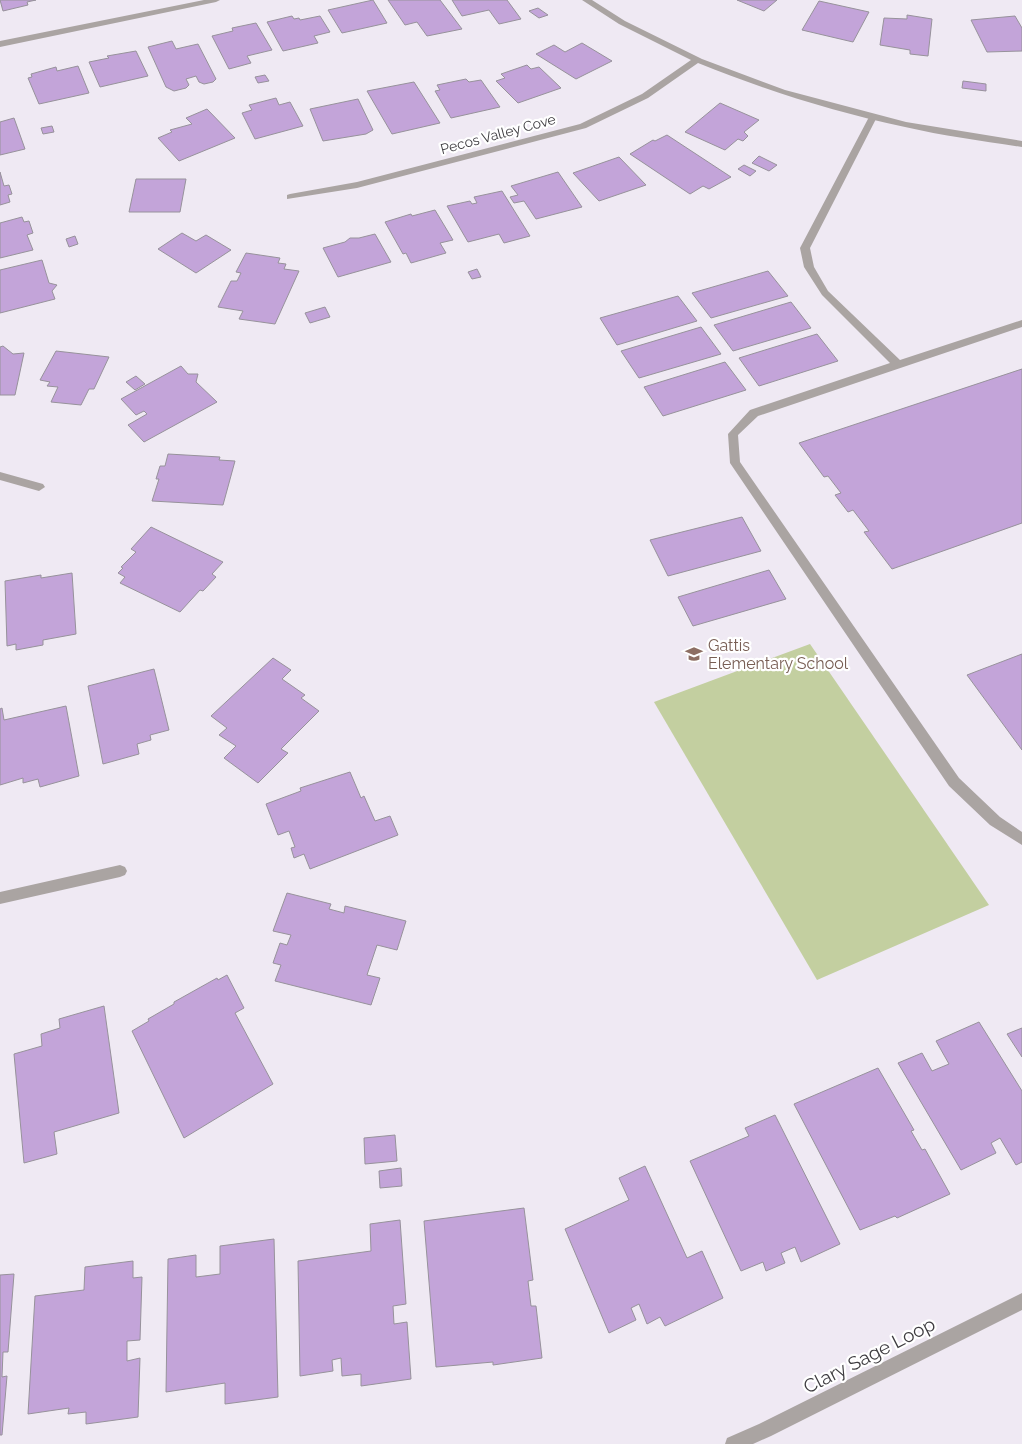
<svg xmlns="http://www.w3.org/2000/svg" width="1022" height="1444" viewBox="0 0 1022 1444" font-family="Raleway,sans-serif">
  <rect width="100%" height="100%" fill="#efe9f3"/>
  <!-- green -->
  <path fill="#c3cfa0" d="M810,644l179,261 -172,75 -163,-278z"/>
  <!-- building -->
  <path fill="#c3a4d9" stroke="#97929b" d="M0,0h36l-9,2 1,3 -25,6z
    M373,0l14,23 -45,10 -14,-23z
    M388,0h52l22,29 -35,7 -10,-14 -12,3z
    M452,0h55l14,19 -22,5 -10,-14 -27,6z
    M737,0h40l-13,11z
    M819,1l50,11 -16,30 -51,-12z
    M538,8l10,7 -9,3 -10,-7z
    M907,15l25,4 -4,37 -18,-2v-4l-30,-5 4,-27 23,1z
    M292,16l2,3 5,-1 1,2 20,-4 10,16 -16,4 4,7 -35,8 -16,-29z
    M1015,16l7,12v23l-35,1 -16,-32z
    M256,23l16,27 -25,6 4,7 -22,6 -17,-33 21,-5 -1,-3z
    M172,41l4,8 22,-5 18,35 -3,3 -9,2 -5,-2 -3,-6 -10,3 3,6 -3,3 -12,3 -8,-4 -18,-40z
    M582,43l30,18 -36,18 -40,-25 18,-9 11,7z
    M136,51l12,25 -48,11 -11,-25 20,-4 -2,-2z
    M527,65l4,4 8,-2 22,21 -43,15 -22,-22 9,-3 -4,-4z
    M78,66l11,27 -50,11 -11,-26 4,-1 -1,-3 25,-7 1,4z
    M265,75l4,6 -11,2 -3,-6z
    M466,79l3,3 12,-2 19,27 -49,11 -16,-27 5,-1 -3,-5z
    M963,81l23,3v7l-24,-3z
    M414,82l26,41 -48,11 -25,-43z
    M276,98l3,7 11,-3 13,24 -48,13 -13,-26 10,-3 -3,-5z
    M358,99l15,31 -7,4 -43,7 -13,-32z
    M720,103l39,17 -15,12 4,4 -5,5 -5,-2 -13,11 -40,-18z
    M207,109l28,29 -56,23 -21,-23 14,-6 -2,-2 22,-6 -6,-6z
    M14,118l11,31 -25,6v-33z
    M52,126l2,6 -11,2 -2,-6z
    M667,135l64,42 -22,12 -6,-3 -13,8 -60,-40 23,-14 2,1z
    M759,156l18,9 -8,6 -17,-8z
    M619,157l27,28 -47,16 -26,-28z
    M744,165l12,6 -6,5 -12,-7z
    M0,172l4,14 5,-1 3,9 -4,1 2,7 -10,3z
    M558,172l24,35 -46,12 -12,-18 -10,2 -4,-6 8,-2 -7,-9z
    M136,179h50l-6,33h-51z
    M502,191l28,45 -26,7 -5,-9 -31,8 -21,-36 23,-5 2,3 5,-1 -3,-6z
    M435,210l18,30 -13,3 6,10 -35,10 -5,-10 -3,1 -18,-32 26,-8 1,2z
    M22,217l2,5 5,-1 4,12 -6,2 6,15 -33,8v-35z
    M182,233l14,8 10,-6 25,15 -35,23 -38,-24z
    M375,234l16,28 -53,15 -15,-29 22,-6 5,-4h9z
    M75,236l3,8 -9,3 -3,-8z
    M246,253l34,5 -2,5 8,1 -2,5 15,2 -24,53 -36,-5 4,-8 -25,-4 13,-26h6l4,-8 -5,-1z
    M42,260l7,23 8,2 -5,6 3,8 -55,14v-43z
    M477,269l4,8 -9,2 -4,-7z
    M768,271l20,25 -77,22 -19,-25z
    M678,296l19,25 -80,24 -17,-27z
    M791,302l20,26 -78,23 -19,-26z
    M325,307l5,10 -20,6 -5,-10z
    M701,327l20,27 -82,24 -18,-27z
    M817,334l21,27 -79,25 -20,-28z
    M3,346l10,8 11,-1 -9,42h-15v-48z
    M56,351l53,6 -15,32h-5l-8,16 -30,-3 7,-15 -11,-1 3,-4 -10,-2z
    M725,362l21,28 -83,26 -19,-29z
    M181,366l7,8h10l-2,8 21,20 -73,40 -16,-17 19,-11 -3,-3 -8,4 -15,-16z
    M1022,369v154l-130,46 -28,-37 5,-1 -16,-21 -5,2 -13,-17 6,-2 -13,-17 -4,1 -25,-34z
    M136,376l9,8 -10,6 -9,-8z
    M168,454l52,3 -1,3 16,1 -12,44 -71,-4 7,-22h-3l4,-13h5z
    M742,517l19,34 -93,25 -18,-36z
    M151,527l72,35 -11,12 4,3 -13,14 -3,-1 -20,22 -60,-29 5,-6 -7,-4 5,-5 -2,-1 15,-15 -5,-3z
    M769,570l17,29 -93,27 -15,-29z
    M72,573l4,61 -33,6v5l-27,5v-6l-9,2 -2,-65 36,-6v3z
    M1022,654v96l-55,-75z
    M273,658l18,12 -9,9 23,16 -4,3 18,13 -38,38 7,4 -30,30 -34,-25 12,-12 -17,-11 8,-7 -16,-12z
    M154,669l15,61 -19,5 1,5 -14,4 2,10 -36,10 -15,-78z
    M66,706l13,70 -39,11 -2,-8 -15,4v-5l-23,7v-76l2,-1 2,12z
    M350,772l11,26 3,-2 11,25 15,-5 8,19 -88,34 -6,-15 -10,4 -3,-10 4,-1 -6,-16 -11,4 -12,-31 35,-13 -1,-3z
    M287,893l44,11 -2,5 15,4 1,-7 61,15 -9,29 -20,-5 -10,30 13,3 -9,27 -96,-24 6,-16 -8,-2 1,-3 6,-17 7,2 4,-10 -18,-4z
    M227,975l17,33 -9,5 38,71 -89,54 -52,-107 17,-10 -1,-2 26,-15v-2l43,-24 1,2z
    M104,1006l15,107 -65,19 3,22 -33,9 -10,-109 28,-8 -1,-12 19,-6 -1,-9z
    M979,1022l43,69v71l-6,3 -16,-27 -9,5 5,10 -35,17 -63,-107 24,-10 10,18 17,-7 -13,-23z
    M1022,1028v29l-15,-23z
    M878,1068l36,62 -3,1 11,19 3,-1 25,45 -53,24 -2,-2 -35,14 -66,-126z
    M775,1115l65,129 -39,18 -6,-15 -14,6 4,10 -19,8 -3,-9 -22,9 -51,-110 59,-25 -4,-8z
    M395,1135l2,26 -32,3 -1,-26z
    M645,1166l42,92 15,-7 21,47 -58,28 -5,-9 -13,7 -8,-20 -8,4 5,12 -27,13 -44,-104 64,-29 -10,-22z
    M401,1168l1,18 -22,2 -1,-17z
    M524,1208l9,72 -5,1 3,25h5l6,52 -49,7v-3l-57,5 -12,-146z
    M400,1220l6,84 -13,2 1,18 13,-2 4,57 -50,7v-12l-19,2 -1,-18 -9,2 1,11 -33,5 -2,-115 73,-10 -1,-27z
    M274,1239l4,158 -53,7v-21l-59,9 2,-133 28,-4v22l24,-3v-28z
    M133,1261v17l9,-1 -2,63 -13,1v20l13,-3 -2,59 -52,7v-12l-18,2 1,-6 -41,6 7,-118 49,-6 1,-23z
    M14,1274l-6,78h-5l-1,25 5,-1 -5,59h-2v-160z"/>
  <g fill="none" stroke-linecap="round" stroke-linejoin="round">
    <!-- lane -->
    <path fill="#aaa4a2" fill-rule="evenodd" d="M873,114l4,3 -67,131 4,19 14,24 72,69 122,-40v7l-264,89 -20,19 2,27 219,316 41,39 22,15v13l-32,-20 -41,-39 -219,-323 -2,-29 22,-24 140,-47 -68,-68 -18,-28 -4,-19 69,-131z"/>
    <!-- street -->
    <path fill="#aaa4a2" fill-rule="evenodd" d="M204,0h16l-4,2 -216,45v-6z
      M582,0h10l33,21 77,38 83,31 121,32 116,19v6c-39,-6 -78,-11 -117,-20 -71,-15 -140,-37 -207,-64l-50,35 -62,30 -229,60 -70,11v-4l3,-1 67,-12 223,-58 62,-30 49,-34 -72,-36z
      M0,472l43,12 2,3 -6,4 -39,-11z
      M120,865l5,2 2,4 -2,4 -5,2 -120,27v-12z
      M1022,1293v17l-251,126 -18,8h-28l2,-6 32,-14z"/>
  </g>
  <!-- icons -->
  <defs>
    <g id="school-bare" transform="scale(1.35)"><path d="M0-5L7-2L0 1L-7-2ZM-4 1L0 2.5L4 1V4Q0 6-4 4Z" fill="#8d6e63" stroke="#fff" stroke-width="2.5" paint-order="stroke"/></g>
  </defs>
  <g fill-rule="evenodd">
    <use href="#school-bare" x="694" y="654"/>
  </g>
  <g text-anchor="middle" stroke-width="4.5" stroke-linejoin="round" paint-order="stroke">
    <!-- far-street labels -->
    <g font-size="14" fill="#3e3c40" stroke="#fff">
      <text transform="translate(498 134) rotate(-15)" y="5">Pecos Valley Cove</text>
    </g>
    <!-- education labels -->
    <g font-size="16" fill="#785e54" stroke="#fff" text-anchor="start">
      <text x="708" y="651">Gattis<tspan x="708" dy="18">Elementary School</tspan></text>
    </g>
    <!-- near-street labels -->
    <g font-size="19" fill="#3e3c40" stroke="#fff">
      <text transform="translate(869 1355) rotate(-27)" y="7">Clary Sage Loop</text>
    </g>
  </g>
</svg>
